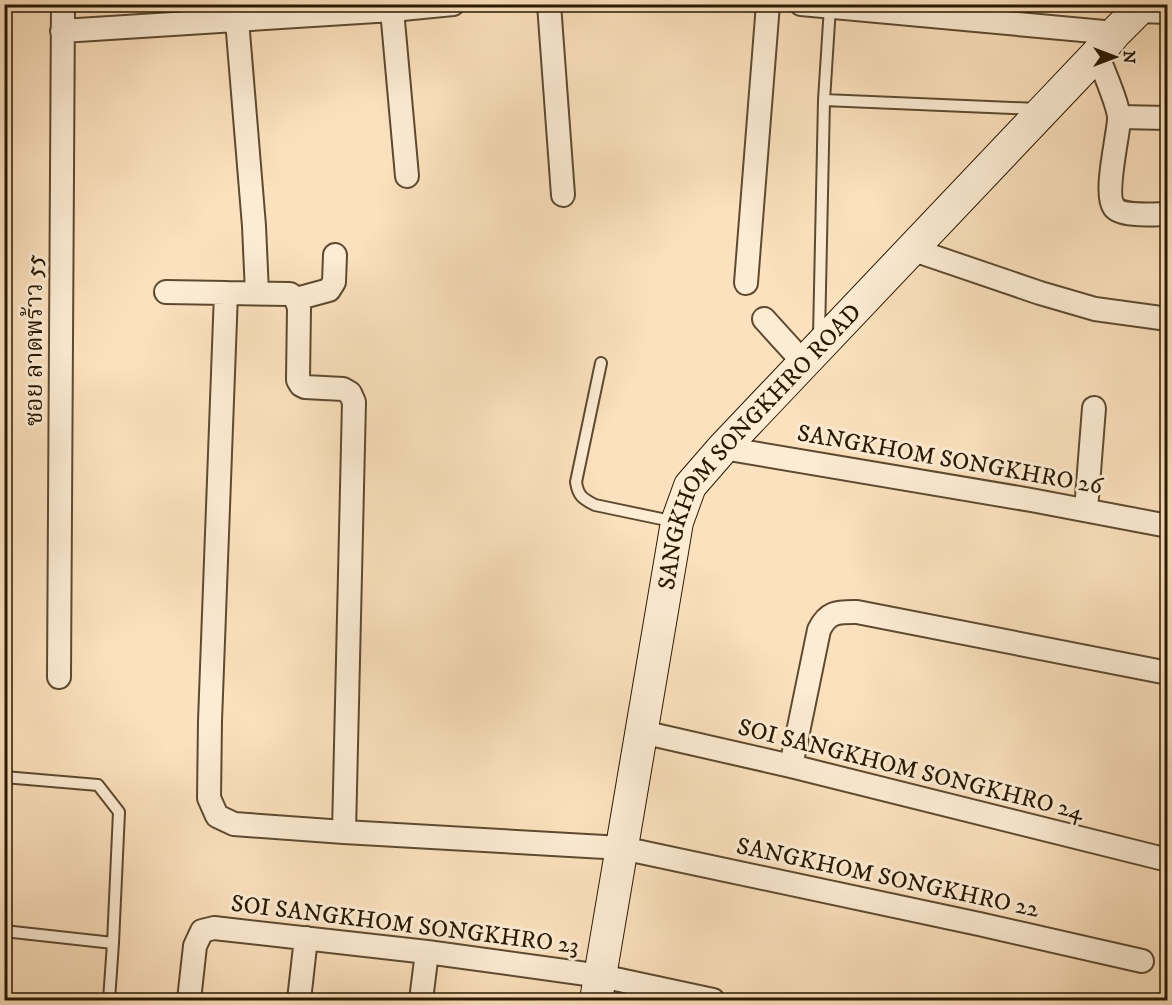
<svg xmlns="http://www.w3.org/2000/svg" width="1172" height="1005" viewBox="0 0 1172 1005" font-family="'IM FELL DW Pica','Noto Serif Thai',serif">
  <rect width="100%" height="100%" fill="#fbe1bd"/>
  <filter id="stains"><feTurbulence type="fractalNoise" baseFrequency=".00333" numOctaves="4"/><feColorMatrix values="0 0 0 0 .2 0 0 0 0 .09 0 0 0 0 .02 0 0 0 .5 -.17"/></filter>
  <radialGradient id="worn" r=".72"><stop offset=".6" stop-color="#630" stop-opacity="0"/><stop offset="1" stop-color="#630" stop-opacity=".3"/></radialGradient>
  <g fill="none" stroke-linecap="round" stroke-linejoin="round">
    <!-- lane casing -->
    <g stroke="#5e4a30" stroke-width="14">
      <path id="lane" d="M824,100l213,9
        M819,336l5,-236 6,-93
        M601,363l-25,119c2,14 7,17 19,23l81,17
        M4,777l94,8 21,27 -6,131 -4,57
        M4,931l109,12"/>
    </g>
    <!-- street casing -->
    <g stroke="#5e4a30" stroke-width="26">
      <path id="street" d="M549,4l14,191
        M801,4l314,29
        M392,10l15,166
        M1138,11l30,1
        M237,20l17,206 3,67
        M62,31l330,-21 61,-6
        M1097,54c5,13 23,54 22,66 -1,17 -15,74 -5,87 7,10 41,7 54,7
        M1119,117l49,1
        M911,249l129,44 55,16 73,10
        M746,283l22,-279
        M166,292l124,2 6,5 3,9 -1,72 3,5 4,2 38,2 7,4 4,9 -10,430
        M226,293l-16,428 -1,77 8,18 17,8 110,8 278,16 357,76 163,37
        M296,299l33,-9 5,-8 1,-27
        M764,319l40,44
        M723,448l308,52 137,26
        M1086,510l8,-102
        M59,677l4,-673
        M642,732l149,34 377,94
        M791,766l28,-136c9,-19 19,-18 38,-18l311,61
        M189,1000l6,-54 7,-15 12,-3 213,24 174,24 112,24
        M299,1000l7,-62
        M421,1000l6,-48"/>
    </g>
    <!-- secondary casing -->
    <g stroke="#291801" stroke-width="34">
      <g id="secondary">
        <path id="s1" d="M596,1000l81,-478 13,-36 33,-38 374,-394 18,-21 29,-29"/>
      </g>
    </g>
    <!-- lane -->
    <use href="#lane" stroke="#fcecd4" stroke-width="10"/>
    <!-- street -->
    <use href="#street" stroke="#fcecd4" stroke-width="22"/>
    <!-- secondary -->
    <use href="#secondary" stroke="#fcecd4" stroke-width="32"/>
  </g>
  <g text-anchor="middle" stroke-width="6" stroke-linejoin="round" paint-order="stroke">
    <!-- street labels -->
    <g font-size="24" fill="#291801" stroke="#fcecd4">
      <text transform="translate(34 340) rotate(-90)" y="8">ซอย ลาดพร้าว 55</text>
      <text dy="8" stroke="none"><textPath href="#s1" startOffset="592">SANGKHOM SONGKHRO ROAD</textPath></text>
      <text transform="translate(950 459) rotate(10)" y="8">SANGKHOM SONGKHRO 26</text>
      <text transform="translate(911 769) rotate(14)" y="8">SOI SANGKHOM SONGKHRO 24</text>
      <text transform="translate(888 877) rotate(12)" y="8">SANGKHOM SONGKHRO 22</text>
      <text transform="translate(405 924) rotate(7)" y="8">SOI SANGKHOM SONGKHRO 23</text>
    </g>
  </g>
  <!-- margin -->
  <rect width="1172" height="1005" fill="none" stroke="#fbe1bd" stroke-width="24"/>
  <rect x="6" y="6" width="1160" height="993" fill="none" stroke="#291801" stroke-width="3"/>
  <rect x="12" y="12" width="1148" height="981" fill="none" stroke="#291801" stroke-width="1.5"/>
  <!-- north arrow -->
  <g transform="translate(1115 57) rotate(90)" stroke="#fcecd4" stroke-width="4.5" paint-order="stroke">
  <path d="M0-4.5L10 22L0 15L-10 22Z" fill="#291801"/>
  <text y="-9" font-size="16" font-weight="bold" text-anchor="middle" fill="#291801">N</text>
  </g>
  <rect width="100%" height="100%" filter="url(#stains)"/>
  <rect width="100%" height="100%" fill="url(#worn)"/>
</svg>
